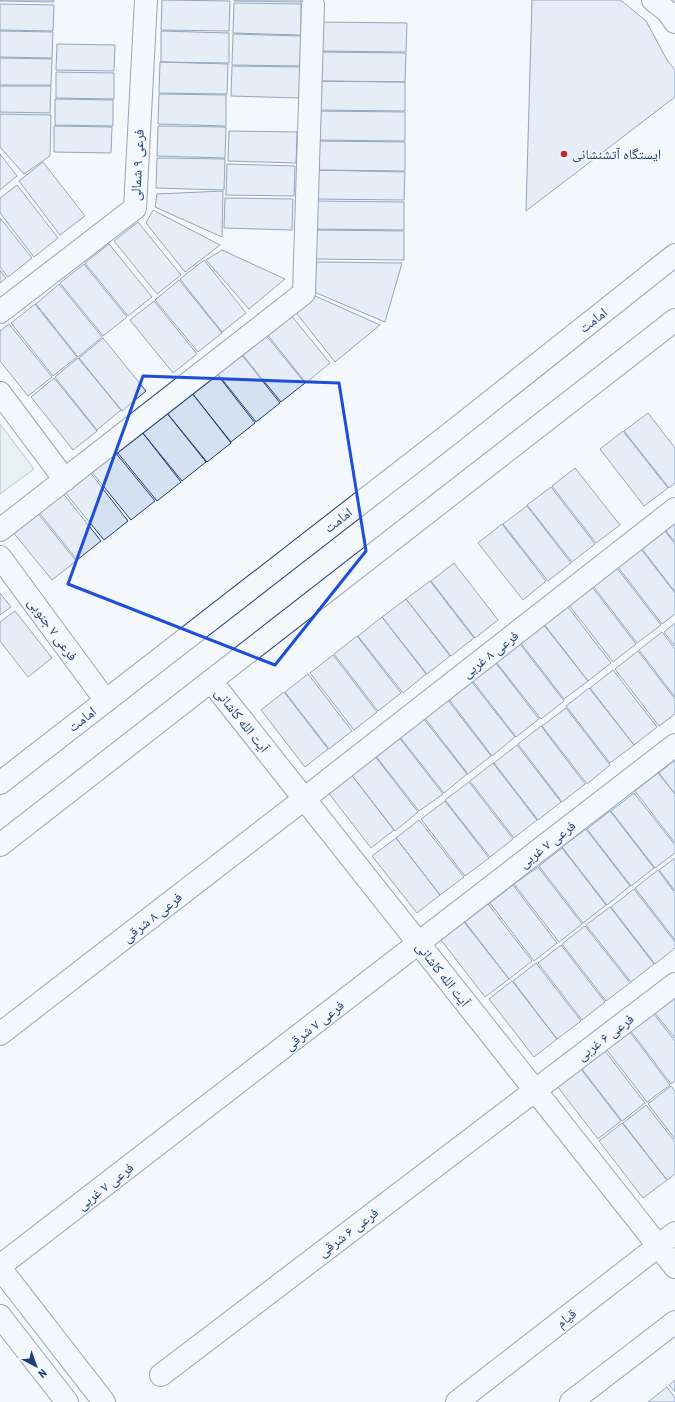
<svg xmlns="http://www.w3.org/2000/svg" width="675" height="1402" viewBox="0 0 675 1402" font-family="'Roboto Condensed','Noto Naskh Arabic',sans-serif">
  <rect width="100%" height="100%" fill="#f4f7fb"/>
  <!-- green -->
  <path fill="#d7e8df" stroke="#687fa3" d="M0,424l34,45 -34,25z"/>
  <!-- building -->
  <path fill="#d5e0f0" stroke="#1d3f73" d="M0,0h54v2l-54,-1z
    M162,0l68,1 -1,30 -68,-1z
    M234,0h67v2l-67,-1z
    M532,0h87l4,2 23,19 21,39 8,10v27l-149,114z
    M234,3l67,1v31l-68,-2z
    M0,4l54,1 -1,26 -53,-1z
    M319,22l88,1 -1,29 -88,-1z
    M0,31l53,1 -1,26 -52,-1z
    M161,31l68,2v30l-68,-1z
    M233,34l68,2 -1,30 -68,-1z
    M57,44l58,1 -1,26 -58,-1z
    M318,52l88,1 -1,29 -87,-1z
    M0,58l52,1 -1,26h-51z
    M160,62l68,2 -1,30 -68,-1z
    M232,66l68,1 -1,31 -68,-2z
    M56,72l58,1v26l-58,-1z
    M317,81l88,1v29l-88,-1z
    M0,86h51l-1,27 -50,-1z
    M159,94l67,1v31l-68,-2z
    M55,99l58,1v26l-58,-1z
    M318,111l87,1v29l-88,-1z
    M0,114l51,1 -1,41 -26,18 -24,-27z
    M54,126l58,1 -1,26 -57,-1z
    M158,126l68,1 -1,31 -68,-2z
    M229,131l68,1 -1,31 -68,-2z
    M317,141l88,1v29l-88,-1z
    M0,154l17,22 -17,14z
    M157,158l68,1 -1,31 -68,-2z
    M43,162l42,54 -25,19 -41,-54z
    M227,164l68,2 -1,30 -68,-1z
    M317,170l88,2 -1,28 -88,-1z
    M17,185l41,53 -24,19 -34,-44v-15z
    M223,191l-1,46 -67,-30 2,-13z
    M225,198l68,1 -1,31 -68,-2z
    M316,201l88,1v28l-88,-1z
    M153,210l67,35 -35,27 -39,-49z
    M0,218l32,40 -24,19 -8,-10z
    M138,222l43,53 -24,19 -43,-53z
    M316,230l88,1v29l-88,-1z
    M109,244l43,53 -24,19 -43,-53z
    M222,250l63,29 -36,30 -43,-49z
    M204,260l42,53 -24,19 -42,-53z
    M316,262l86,1 -17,59 -71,-30z
    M84,264l43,53 -24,19 -43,-53z
    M0,270l6,8 -6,5z
    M179,280l43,53 -24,19 -43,-52z
    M59,284l43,53 -24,20 -42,-53z
    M313,295l67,30 -45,37 -41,-52z
    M154,301l43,53 -24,19 -43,-53z
    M35,304l42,53 -24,19 -42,-53z
    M290,314l40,49 -24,20 -40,-50z
    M9,324l43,53 -24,19 -28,-35v-30z
    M265,334l40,49 -24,19 -40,-49z
    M103,338l43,53 -24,20 -43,-53z
    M241,354l39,49 -24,19 -39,-49z
    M78,358l43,52 -24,20 -42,-53z
    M216,373l39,50 -24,19 -39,-49z
    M54,378l43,53 -24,19 -42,-53z
    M192,393l39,50 -24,19 -40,-49z
    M166,412l40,50 -24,19 -40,-49z
    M648,413l27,35v35l-6,5 -45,-57z
    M623,431l45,57 -24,18 -44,-57z
    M142,432l39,50 -24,19 -40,-49z
    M115,452l40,49 -24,19 -40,-49z
    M575,468l45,57 -24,18 -44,-57z
    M89,471l39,50 -24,19 -40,-49z
    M551,487l44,57 -23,18 -45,-57z
    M62,492l39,49 -24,19 -39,-49z
    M527,506l44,57 -23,18 -45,-57z
    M36,511l40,50 -24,19 -40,-49z
    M675,523v19l-9,-11z
    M502,524l44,57 -23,19 -45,-57z
    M665,531l10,13v48l-33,-43z
    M641,549l34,44v21l-13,10 -44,-57z
    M454,563l44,57 -23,18 -44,-57z
    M617,568l44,57 -24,18 -44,-57z
    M430,581l44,57 -23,18 -45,-57z
    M592,587l44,57 -23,18 -44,-57z
    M0,593l11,14 -11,8z
    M406,599l44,57 -23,18 -45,-57z
    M567,606l44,57 -23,18 -44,-57z
    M15,611l37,47 -24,19 -28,-36v-19z
    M382,617l44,57 -23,19 -45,-57z
    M675,623v23l-11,-14z
    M543,624l45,57 -24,18 -44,-57z
    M662,632l13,17v48l-36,-47z
    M357,636l44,57 -23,18 -44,-57z
    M520,644l44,57 -23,18 -45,-57z
    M638,651l37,48v15l-16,12 -44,-57z
    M333,655l44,57 -23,18 -44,-57z
    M495,662l44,57 -23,18 -44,-57z
    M613,670l44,57 -23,18 -44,-57z
    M308,674l44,57 -23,18 -44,-57z
    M471,681l44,56 -23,19 -44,-58z
    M589,688l45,57 -24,18 -44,-57z
    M284,692l44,57 -23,18 -44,-57z
    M447,699l44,57 -23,18 -44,-57z
    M566,708l44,57 -23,19 -45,-58z
    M423,718l44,56 -23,19 -45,-57z
    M541,726l44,58 -23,18 -44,-58z
    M398,736l45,58 -24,17 -44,-56z
    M517,745l44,57 -23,18 -44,-57z
    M374,755l44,57 -23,19 -45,-58z
    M675,760v34l-16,-21z
    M493,763l44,57 -23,18 -44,-57z
    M350,773l44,57 -23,18 -44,-57z
    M658,773l17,21v49l-40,-52z
    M469,782l44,57 -23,18 -45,-57z
    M634,793l41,52v8l-20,15 -44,-57z
    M445,801l44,57 -24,18 -44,-57z
    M610,811l44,57 -23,18 -44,-57z
    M419,820l45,57 -24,18 -44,-57z
    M586,829l44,57 -23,19 -45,-58z
    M396,838l44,57 -23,18 -45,-57z
    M562,848l44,57 -23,18 -44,-57z
    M675,858v33l-16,-21z
    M538,867l44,57 -23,18 -45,-58z
    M658,870l17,23v47l-40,-52z
    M513,885l44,58 -23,18 -44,-58z
    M634,889l41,53v6l-20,16 -44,-57z
    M488,904l44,57 -23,18 -44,-57z
    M610,907l44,57 -23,18 -45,-57z
    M464,922l45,57 -24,18 -44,-57z
    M585,926l45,57 -24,18 -44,-57z
    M561,945l44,57 -23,18 -44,-57z
    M536,963l45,58 -24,18 -44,-58z
    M512,981l45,58 -23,18 -45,-58z
    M675,990v48l-24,-30z
    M650,1009l25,32v40l-4,3 -44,-58z
    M626,1027l44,58 -23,17 -44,-57z
    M601,1046l44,57 -23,18 -44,-57z
    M577,1064l44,57 -23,18 -44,-57z
    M671,1086l4,5v48l-27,-35z
    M646,1105l29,37v32l-8,6 -44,-57z
    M622,1123l45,57 -24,18 -44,-57z
    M675,1380v12l-6,-7z
    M667,1387l8,11v4h-27z"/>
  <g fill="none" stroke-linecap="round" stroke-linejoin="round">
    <!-- minor casing -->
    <g stroke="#1d3f73" stroke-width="24">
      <path id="minor" d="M0,312l135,-104 11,-208
        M0,393l65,87
        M0,530l304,-237 9,-288
        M0,557l106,144
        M211,681l464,586
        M0,1034l304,-235 371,-290
        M0,1266l675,-521
        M0,1268l104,134
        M0,1316l67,86
        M161,1375l514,-391
        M457,1402l218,-169
        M571,1402l104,-80"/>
    </g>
    <!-- major casing -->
    <g stroke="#1d3f73" stroke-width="24">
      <path id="major" d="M653,0l15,12 7,10
        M0,783l447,-347 228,-181
        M0,845l675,-525"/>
    </g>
    <!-- minor -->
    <use href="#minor" stroke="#f4f7fb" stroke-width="22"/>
    <!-- major -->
    <use href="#major" stroke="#f4f7fb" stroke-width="22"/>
  </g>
  <!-- marked area -->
  <path d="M0 0H675V1402H0ZM143,376l196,7 27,168 -91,114 -207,-81z" fill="#f4f7fb" fill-opacity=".55" fill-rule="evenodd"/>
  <path fill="none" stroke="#1d4ed8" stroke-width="3" stroke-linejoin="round" d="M143,376l196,7 27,168 -91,114 -207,-81z"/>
  <!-- markers -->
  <circle fill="#c62828" stroke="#f4f7fb" stroke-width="1.5" cx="564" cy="154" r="4"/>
  <g text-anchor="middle" stroke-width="3" stroke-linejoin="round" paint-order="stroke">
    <!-- poi labels -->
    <g font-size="14" fill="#1d3f73" stroke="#f4f7fb" text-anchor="start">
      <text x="572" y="159">ایستگاه آتشنشانی</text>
    </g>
    <!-- street labels -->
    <g font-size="14" fill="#1d3f73" stroke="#f4f7fb">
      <text transform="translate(137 165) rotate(-87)" y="5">فرعی ۹ شمالی</text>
      <text transform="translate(593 320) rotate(-38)" y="5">امامت</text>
      <text transform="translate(338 520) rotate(-38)" y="5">امامت</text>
      <text transform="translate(53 629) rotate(54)" y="5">فرعی ۷ جنوبی</text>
      <text transform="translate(490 654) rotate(-38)" y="5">فرعی ۸ غربی</text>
      <text transform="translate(82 719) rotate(-38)" y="5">امامت</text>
      <text transform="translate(242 720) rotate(52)" y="5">آیت الله کاشانی</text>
      <text transform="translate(547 844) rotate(-38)" y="5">فرعی ۷ غربی</text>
      <text transform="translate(152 917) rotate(-38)" y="5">فرعی ۸ شرقی</text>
      <text transform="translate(443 974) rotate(52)" y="5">آیت الله کاشانی</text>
      <text transform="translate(314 1025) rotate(-38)" y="5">فرعی ۷ شرقی</text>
      <text transform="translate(605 1037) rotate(-37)" y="5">فرعی ۶ غربی</text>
      <text transform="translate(105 1186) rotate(-38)" y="5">فرعی ۷ غربی</text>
      <text transform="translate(348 1232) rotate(-37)" y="5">فرعی ۶ شرقی</text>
      <text transform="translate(566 1318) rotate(-38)" y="5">قیام</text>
    </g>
  </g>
  <!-- north arrow -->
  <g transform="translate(36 1366) rotate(139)" stroke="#f4f7fb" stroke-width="3" paint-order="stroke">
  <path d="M0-3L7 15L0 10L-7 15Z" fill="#1d3f73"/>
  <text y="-6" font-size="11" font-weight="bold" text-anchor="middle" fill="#1d3f73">N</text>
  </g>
</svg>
